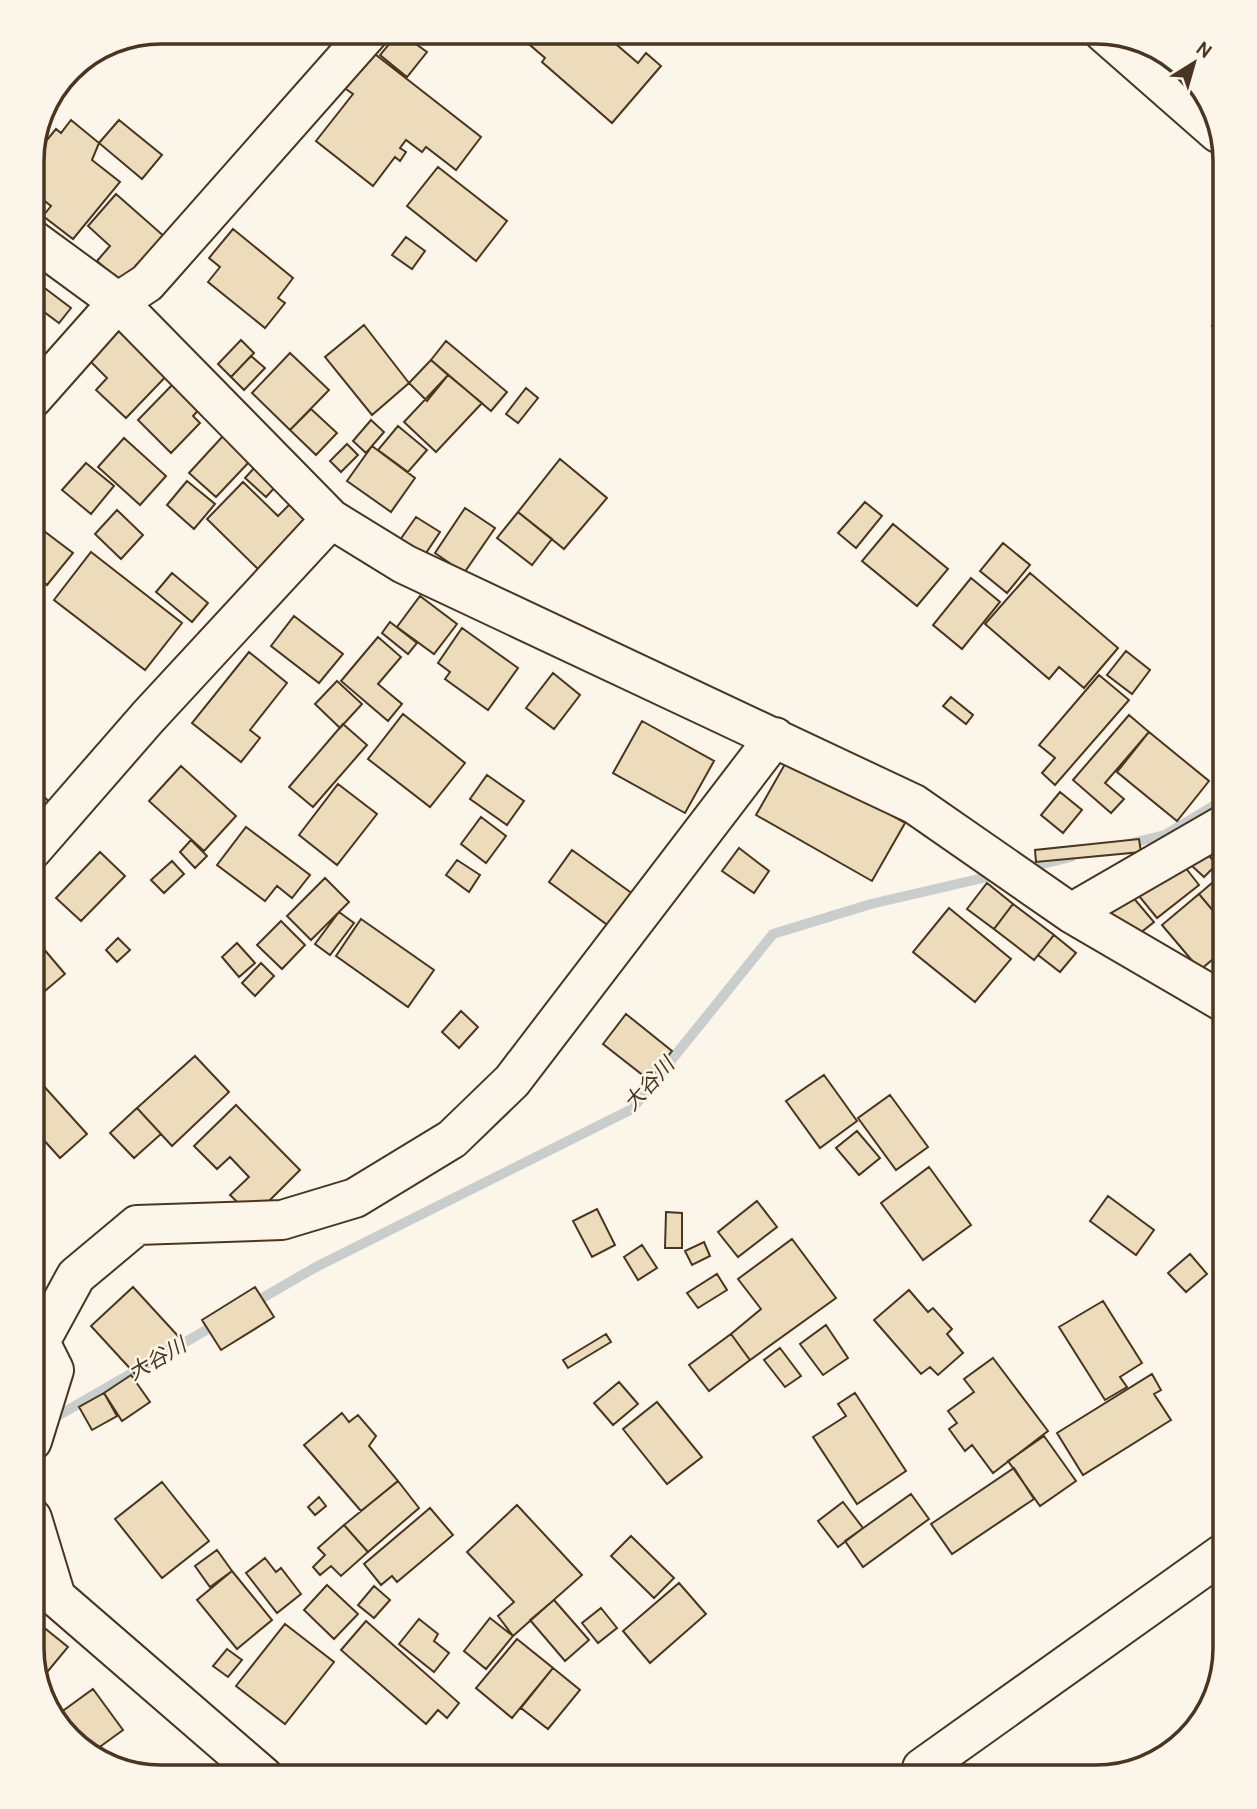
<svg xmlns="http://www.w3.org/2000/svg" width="1257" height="1809" viewBox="0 0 1257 1809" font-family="Cabin,'Noto Sans JP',sans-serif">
  <rect width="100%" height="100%" fill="#fbf6e9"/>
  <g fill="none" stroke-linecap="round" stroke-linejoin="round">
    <!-- stream -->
    <path stroke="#c9cecd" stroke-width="10" d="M1128,844l37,-9 60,-36
      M1022,869l49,-12
      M252,1304l64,-37 316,-158 141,-175 98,-30 129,-30
      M49,1421l171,-99"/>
  </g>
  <!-- building -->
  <path fill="#ecdcbc" stroke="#4a3520" stroke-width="2" d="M399,32l28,20 -20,25 -27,-22z
    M525,32h79l-1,1 35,30 8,-10 15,13 -49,57 -70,-61 3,-4 -22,-19 4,-5z
    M371,51l110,86 -25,33 -30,-23 -4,5 -16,-12 -6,8 6,4 -6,9 -5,-4 -22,29 -57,-45 37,-47 -10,-7z
    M71,120l28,23 -7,17 28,22 -47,57 -30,-23 8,-10 -19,-15v-33l24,-29 5,4z
    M119,120l43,35 -20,24 -43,-36z
    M438,167l69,54 -31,40 -69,-55z
    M116,194l50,44 -42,46 -27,-23 13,-15 -22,-20z
    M233,229l60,49 -15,20 7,5 -20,25 -57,-46 12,-15 -11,-9z
    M406,237l19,14 -13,18 -20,-14z
    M42,286l29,22 -12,15 -27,-20z
    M1225,311v27l-13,-12z
    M120,319l53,50 -47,49 -30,-28 11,-12 -22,-22z
    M364,325l45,58 -37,32 -47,-58z
    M32,337l8,7 -8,11z
    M241,340l13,13 -23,24 -13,-13z
    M446,341l61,51 -16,19 -60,-51z
    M290,353l39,37 -39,40 -38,-37z
    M251,356l14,12 -21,22 -13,-13z
    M431,360l17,15 -21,26 -18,-18z
    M448,375l34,28 -46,49 -32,-30z
    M175,382l26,25 -8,9 7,7 -29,30 -33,-33z
    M526,388l12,10 -20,25 -12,-9z
    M311,409l26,24 -21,22 -26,-25z
    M371,420l13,12 -18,21 -13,-12z
    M398,426l29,24 -19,22 -30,-22z
    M223,436l27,25 -34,36 -27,-24z
    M124,438l42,38 -26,29 -42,-38z
    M347,444l11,11 -17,17 -11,-11z
    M372,446l43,32 -24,34 -44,-31z
    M560,459l47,39 -43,51 -46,-37z
    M86,463l28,23 -23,28 -29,-24z
    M256,466l21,19 -11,12 -21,-19z
    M187,481l28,23 -21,25 -27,-24z
    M243,482l35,34 12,-12 17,17 -48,49 -52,-51z
    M865,502l17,14 -26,32 -18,-15z
    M465,508l30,20 -31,45 -29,-20z
    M117,510l26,25 -22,24 -26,-25z
    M518,512l34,27 -20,26 -35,-27z
    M416,517l24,15 -16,24 -24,-16z
    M893,524l55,45 -31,37 -55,-45z
    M36,525l37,28 -26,32 -15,-12v-43z
    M1003,543l27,22 -23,28 -27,-22z
    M91,552l91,71 -37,47 -91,-70z
    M172,573l36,30 -16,19 -36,-30z
    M1030,573l88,75 -34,40 -25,-21 -10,12 -64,-55z
    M971,578l29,24 -38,47 -29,-24z
    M420,596l37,28 -23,30 -37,-27z
    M294,616l49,38 -24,29 -48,-37z
    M390,622l27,21 -9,11 -26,-21z
    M462,628l56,40 -30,42 -43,-31 5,-7 -12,-9z
    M378,637l23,20 -23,27 24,20 -14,17 -47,-40z
    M1126,651l24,19 -18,24 -25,-19z
    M249,652l38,31 -37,47 10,8 -19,24 -49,-39z
    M553,673l27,22 -26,34 -28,-21z
    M1099,675l30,25 -74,85 -13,-12 13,-15 -16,-13z
    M337,681l25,23 -22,24 -25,-24z
    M951,697l22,18 -7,9 -23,-18z
    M403,714l62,49 -35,44 -62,-48z
    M1129,715l20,17 -44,51 19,16 -13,14 -38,-33z
    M642,721l72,40 -29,52 -72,-40z
    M343,724l24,21 -54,62 -24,-20z
    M1149,732l60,49 -32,40 -60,-49z
    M789,757l116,66 -33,58 -116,-66z
    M181,766l55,50 -32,35 -55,-50z
    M487,775l37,26 -17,24 -37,-26z
    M32,784l22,23 -22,22z
    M338,784l39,30 -40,51 -38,-30z
    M1060,792l22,18 -19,23 -22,-18z
    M481,817l25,19 -20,27 -25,-19z
    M246,827l64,48 -18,23 -15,-12 -12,15 -48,-36z
    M1139,839l2,13 -105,10 -1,-12z
    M191,840l16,16 -12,12 -15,-16z
    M1225,841v39l-15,-32z
    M739,848l30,23 -15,22 -32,-22z
    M572,850l65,47 -24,32 -64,-47z
    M100,852l25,24 -44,45 -25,-23z
    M1205,852l12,12 -13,13 -13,-12z
    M457,860l23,15 -11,17 -23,-17z
    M172,861l12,13 -20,19 -13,-13z
    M1181,862l18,23 -42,33 -18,-22z
    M1114,875l40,47 -24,19 -39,-46z
    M325,878l24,24 -38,38 -24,-24z
    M987,883l26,21 -19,25 -27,-20z
    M1212,883l13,15v27l-26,-31z
    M1199,894l26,31v24l-25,21 -38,-45z
    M1013,904l41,31 -20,25 -40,-31z
    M949,908l62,51 -36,43 -62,-50z
    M339,912l15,11 -24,32 -15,-11z
    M361,919l73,51 -26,37 -72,-51z
    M281,921l24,24 -23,24 -25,-24z
    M32,935l33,39 -25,21 -8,-10z
    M1054,935l22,18 -16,19 -22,-17z
    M118,938l12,12 -13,12 -11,-12z
    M237,943l18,20 -16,14 -17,-20z
    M261,963l13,13 -19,20 -13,-13z
    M461,1011l17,16 -19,21 -17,-16z
    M626,1014l46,37 -23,29 -46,-36z
    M195,1056l34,36 -57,54 -35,-38z
    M32,1073l55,61 -27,24 -28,-31z
    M824,1075l33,46 -37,27 -34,-47z
    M890,1095l38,52 -32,23 -38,-52z
    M236,1105l64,65 -47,47 -23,-22 19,-18 -19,-20 -13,12 -23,-23z
    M137,1108l24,26 -27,24 -24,-25z
    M857,1131l23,27 -21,17 -23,-27z
    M929,1167l42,58 -48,35 -42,-57z
    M1108,1196l46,34 -18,25 -46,-34z
    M757,1201l20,26 -39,30 -20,-25z
    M597,1209l18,36 -23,12 -19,-36z
    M666,1212l16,1v35h-17z
    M792,1239l44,59 -86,62 -19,-26 30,-25 -23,-30z
    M704,1242l6,14 -18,9 -7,-14z
    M642,1245l15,23 -19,12 -14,-23z
    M1190,1254l17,20 -21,18 -18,-19z
    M717,1274l10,16 -29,18 -11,-15z
    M133,1287l45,49 -42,39 -45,-49z
    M255,1287l19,30 -53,33 -19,-30z
    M909,1290l19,22 5,-4 19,21 -5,5 16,19 -25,22 -8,-8 -9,7 -47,-54z
    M1103,1301l39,62 -22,14 7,10 -22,13 -46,-73z
    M826,1325l22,33 -25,17 -23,-31z
    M606,1334l5,8 -43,26 -5,-8z
    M731,1334l19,26 -41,31 -20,-26z
    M780,1348l21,28 -16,11 -21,-27z
    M993,1358l55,73 -55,42 -21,-28 -7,6 -16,-22 8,-6 -9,-12 26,-19 -10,-13z
    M1152,1374l9,16 -7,4 17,26 -88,55 -26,-42z
    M131,1375l19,27 -28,19 -18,-28z
    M619,1382l19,22 -25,21 -19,-22z
    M104,1393l13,23 -25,14 -13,-23z
    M855,1393l51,78 -49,33 -44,-67 33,-21 -8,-12z
    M657,1402l45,55 -35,27 -44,-55z
    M342,1413l7,9 9,-7 18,21 -7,10 29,35 -37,30 -57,-66z
    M1044,1436l32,45 -36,25 -32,-45z
    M1014,1468l20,31 -82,55 -21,-30z
    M398,1481l21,27 -51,44 -24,-27z
    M162,1482l47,59 -47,37 -47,-59z
    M911,1494l18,25 -66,48 -18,-26z
    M319,1497l7,9 -11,9 -7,-8z
    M843,1502l20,26 -25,19 -20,-26z
    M517,1505l65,70 -69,61 -15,-20 16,-14 -47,-50z
    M430,1508l23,27 -56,47 -5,-6 -11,9 -17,-21z
    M344,1525l24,27 -27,24 -10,-10 -11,9 -7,-8 12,-12 -7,-7z
    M631,1536l43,42 -20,20 -43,-42z
    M217,1550l15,21 -22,16 -15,-21z
    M265,1558l11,14 5,-4 20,26 -24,19 -31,-40z
    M232,1571l40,49 -35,29 -40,-49z
    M679,1583l27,31 -56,49 -27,-32z
    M327,1585l31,29 -24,25 -30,-29z
    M374,1586l16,14 -16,18 -16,-13z
    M554,1600l35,40 -24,21 -35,-41z
    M601,1608l16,20 -19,15 -16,-20z
    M490,1618l23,18 -27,33 -22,-18z
    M419,1619l19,15 -4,7 15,12 -15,19 -35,-28z
    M366,1621l93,82 -12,15 -9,-8 -12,14 -85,-74z
    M285,1624l49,38 -49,62 -49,-38z
    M42,1626l26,21 -25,30 -5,-4 -6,-25v-8z
    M517,1639l36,29 -41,50 -36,-30z
    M227,1649l15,11 -14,17 -15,-11z
    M553,1668l27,22 -32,39 -27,-21z
    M93,1689l30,41 -33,24 -37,-36z"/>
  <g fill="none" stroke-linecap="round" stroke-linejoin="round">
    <!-- minor casing -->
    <g stroke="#4a3520" stroke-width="42">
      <path id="minor" d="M1103,32l115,101
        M32,239l86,63 213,217 73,45 510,240 157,109 154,90
        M32,399l86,-97 29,-19 222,-251
        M32,850l116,-133 183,-198
        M1071,913l154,-89
        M40,1342l36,-66 61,-51 145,-5 73,-22 97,-59 60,-58 263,-344
        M32,1441l22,-71 -14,-28 -8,-8
        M32,1518l24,79 208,180
        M922,1768l303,-216"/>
    </g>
    <!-- minor -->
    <use href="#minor" stroke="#fbf6e9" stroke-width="38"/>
  </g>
  <g text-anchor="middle" stroke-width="5" stroke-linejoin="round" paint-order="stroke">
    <!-- water labels -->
    <g font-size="21" font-style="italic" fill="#4a3520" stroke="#fbf6e9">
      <text transform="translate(649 1084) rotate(-48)" y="7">大谷川</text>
      <text transform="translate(157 1359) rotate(-30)" y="7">大谷川</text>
    </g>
  </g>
  <!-- crop -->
  <path d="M0 0H1257V1809H0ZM161 44H1096A117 117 0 0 1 1213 161V1648A117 117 0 0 1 1096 1765H161A117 117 0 0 1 44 1648V161A117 117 0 0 1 161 44Z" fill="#fbf6e9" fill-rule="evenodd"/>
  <path fill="none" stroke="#4a3520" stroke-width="3.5" d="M161 44H1096A117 117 0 0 1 1213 161V1648A117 117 0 0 1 1096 1765H161A117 117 0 0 1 44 1648V161A117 117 0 0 1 161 44Z"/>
  <!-- north arrow -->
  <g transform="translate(1194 63) rotate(37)" stroke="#fbf6e9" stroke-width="5" paint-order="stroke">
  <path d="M0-5L12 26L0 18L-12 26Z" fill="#4a3520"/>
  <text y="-10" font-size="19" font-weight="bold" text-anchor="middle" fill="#4a3520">N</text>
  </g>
</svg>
